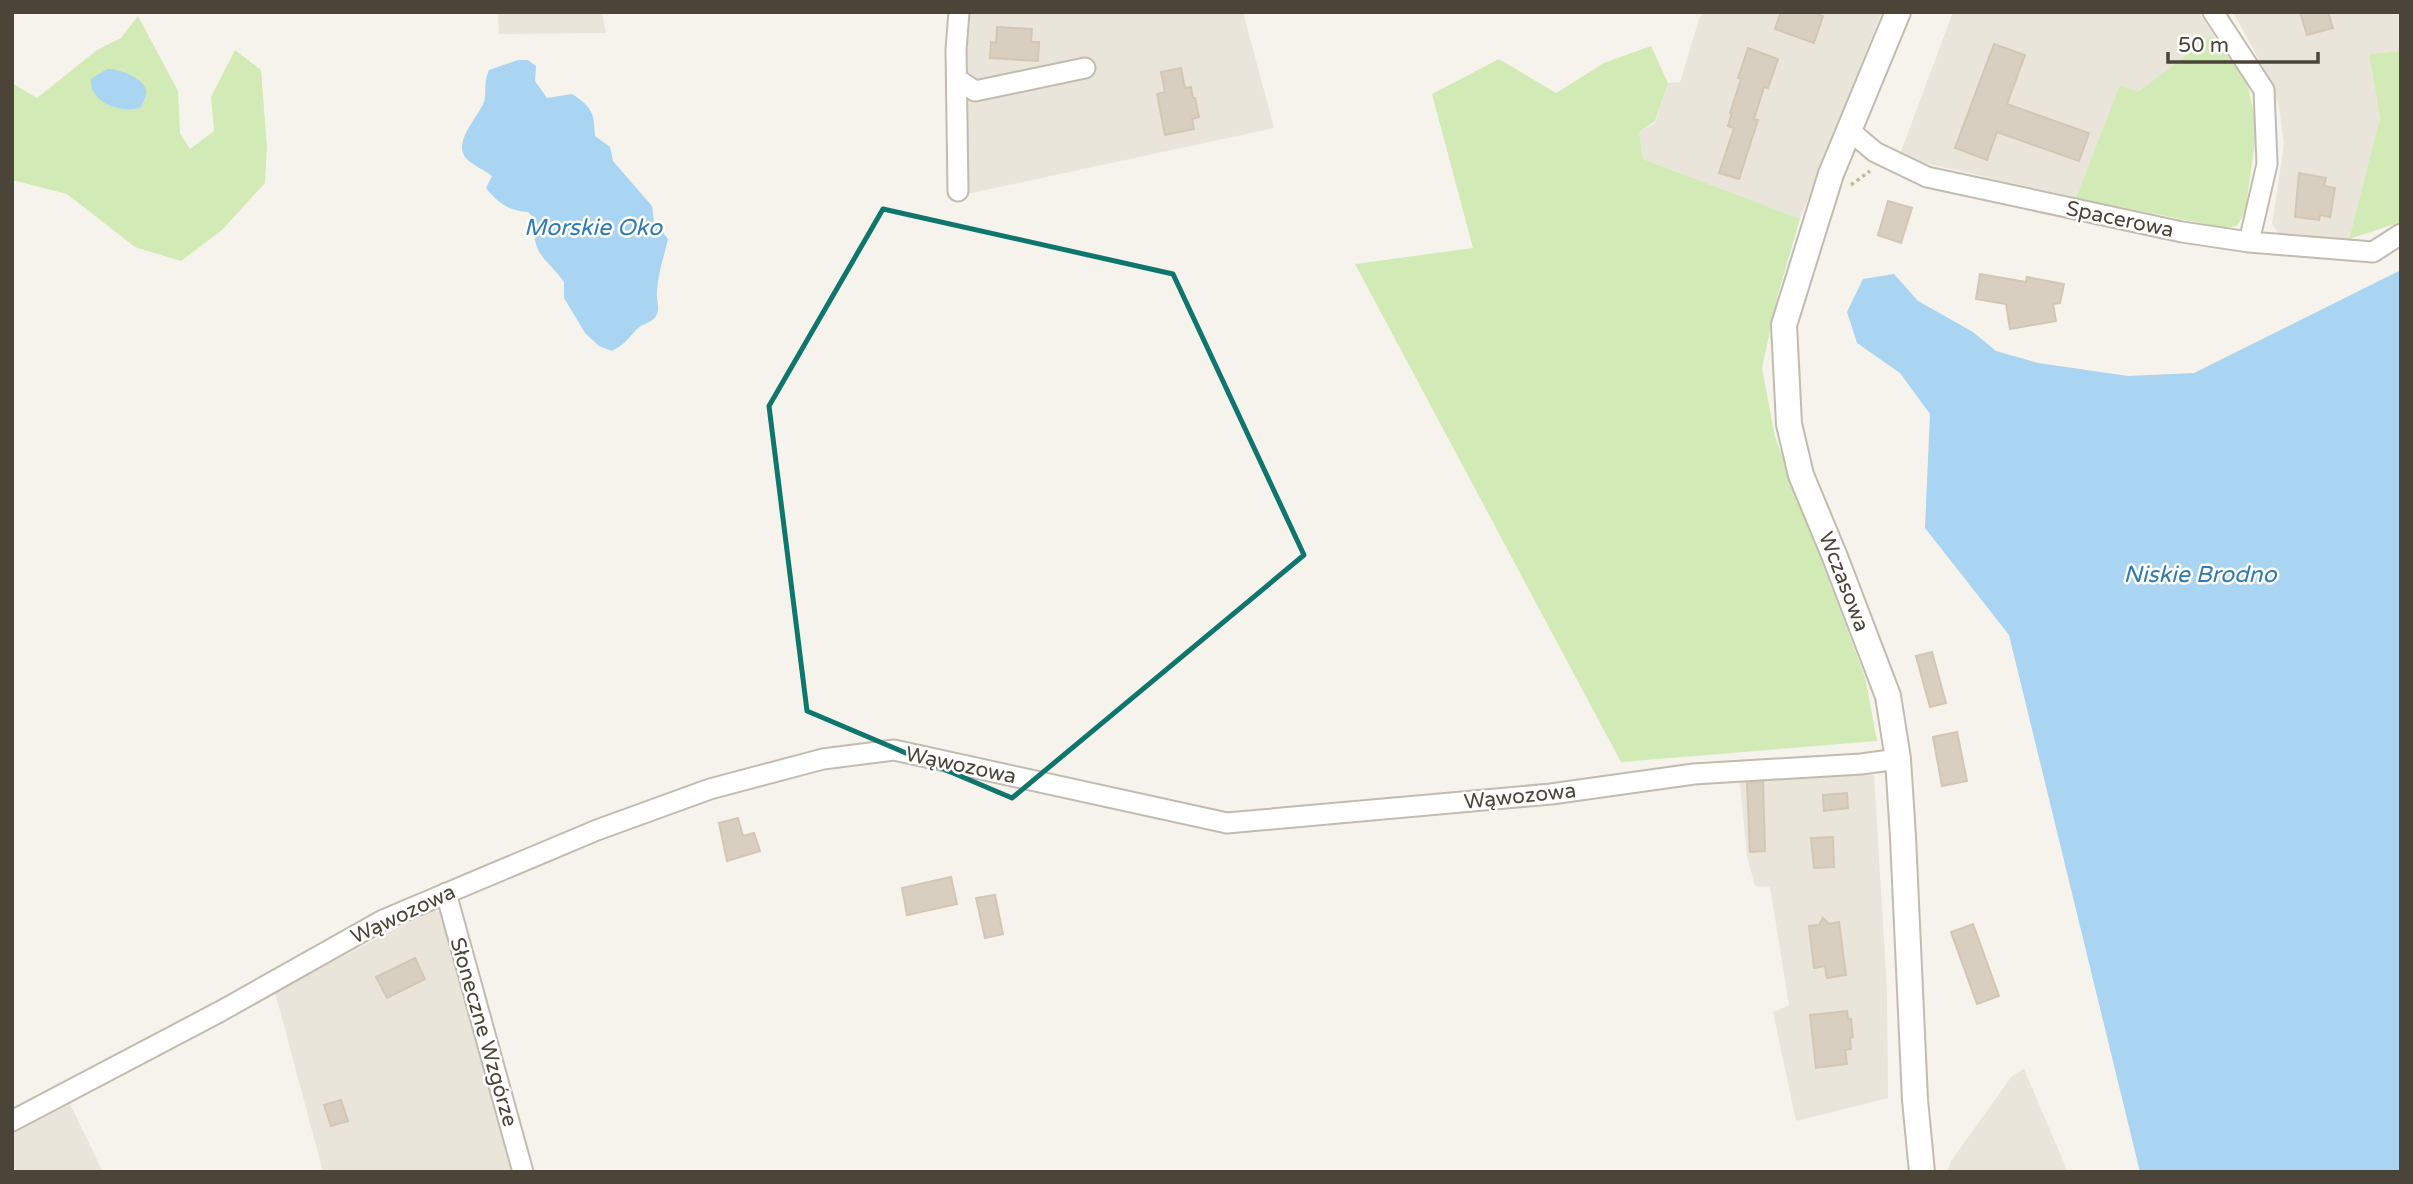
<svg xmlns="http://www.w3.org/2000/svg" width="2413" height="1184" viewBox="0 0 2413 1184" font-family="'Varela Round',sans-serif">
  <rect width="100%" height="100%" fill="#f6f3ec"/>
  <!-- residential -->
  <path fill="#eae5da" d="M498,12h104l4,21 -107,1z
    M969,12h274l31,116 -307,66 -6,-101z
    M1703,12h179l-82,207 -157,-60 -4,-27 16,-9 13,-40 12,-1 19,-63z
    M1953,12h246l14,23 -75,57 -18,-6 -44,112 -177,-41z
    M2233,12h168v39l-32,3 11,64 -31,121 -6,3 -61,-4 -10,-14 12,-79 -5,-38 -10,-29z
    M1739,775h135l13,216 1,107 -92,23 -23,-109 16,-7 -19,-118 -15,-1 -8,-30z
    M433,909l9,5 69,258h-188l-48,-180z
    M2024,1069l44,103h-121l4,-11 61,-85z
    M70,1104l33,68h-91v-38z"/>
  <!-- green -->
  <path fill="#d2eab5" d="M138,16l40,75 2,42 10,16 24,-18 -3,-34 24,-47 26,20 6,77 -2,36 -43,47 -41,31 -46,-14 -68,-53 -55,-14v-97l25,15 60,-48 24,-12z
    M2213,35l35,51 9,41 -12,86 -8,13 -12,2 -149,-30 44,-113 18,7z
    M1651,46l17,37 -13,38 -16,11 4,27 157,60 -22,75 -16,74 13,69 90,240 12,64 -256,21 -266,-498 118,-16 -41,-154 67,-35 57,34 48,-30z
    M2401,51v171l-52,17 31,-121 -11,-64z"/>
  <!-- water -->
  <path fill="#a9d4f2" d="M518,60h10l8,6 -1,15 12,17 25,-4c20,13 22,18 23,42l15,11 3,14 39,45 2,15 14,18c-4,18 -10,34 -11,53 -1,7 3,14 0,22 -3,9 -15,9 -21,16 -10,11 -10,13 -24,21l-13,-5 -14,-13 -21,-35v-16c-16,-23 -35,-28 -28,-62l-8,-8c-19,-1 -30,-9 -42,-24l6,-12c-8,-6 -17,-10 -23,-15 -20,-16 9,-43 15,-59 3,-10 -1,-18 5,-32z
    M107,69c12,0 35,8 39,21 1,6 -3,12 -5,17 -18,8 -53,-5 -50,-28z
    M2401,270v902h-261l-131,-537 -84,-107 5,-114 -30,-41 -43,-30 -10,-31 16,-33 31,-5 24,27 55,31 23,19 42,12 90,13 66,-3z"/>
  <!-- building -->
  <path fill="#d8cfc1" stroke="#d3c7b4" stroke-width="2" d="M1781,12h31l11,4 -9,27 -39,-14z
    M2300,12h28l5,16 -26,7z
    M997,27l35,2 -1,13h8l-1,19 -48,-3 1,-16 5,1z
    M1994,44l31,11 -18,49 82,29 -10,28 -82,-29 -10,28 -32,-12z
    M1748,48l30,11 -10,29 -4,-1 -10,32 4,1 -19,59 -20,-6 15,-45 -6,-2 4,-13h-2l11,-34 -3,-1z
    M1181,68l4,20 6,-1 2,11h2l4,19 -7,2 2,10 -29,6 -8,-41 8,-2 -4,-20z
    M2299,173l27,5 -2,8 11,2 -5,29 -10,-2 -1,5 -24,-3z
    M1888,201l24,7 -11,35 -23,-8z
    M1980,274l46,8 1,-5 37,7 -4,19 -7,1 3,17 -46,8 -4,-25 -30,-5z
    M1932,652l14,51 -16,4 -14,-51z
    M1957,732l10,49 -25,5 -9,-49z
    M1763,782l2,69 -15,1 -3,-69z
    M1847,793l1,15 -24,3 -1,-16z
    M738,818l5,18 11,-3 6,18 -33,10 -8,-38z
    M1833,837l1,30 -20,1 -3,-30z
    M951,877l6,27 -50,11 -5,-27z
    M995,895l8,39 -18,4 -9,-40z
    M1823,918l6,6 10,-2 7,53 -19,3 -2,-12 -11,2 -5,-42 10,-1z
    M1973,924l26,72 -22,8 -26,-72z
    M415,958l10,21 -38,19 -11,-21z
    M1847,1011l1,8h3l2,18 -3,1 1,11 -6,1 2,14 -31,4 -6,-53z
    M341,1100l7,21 -17,5 -7,-21z"/>
  <g fill="none" stroke-linecap="round" stroke-linejoin="round">
    <!-- minor casing -->
    <g stroke="#c2bbae" stroke-width="23">
      <path id="minor" d="M2213,12l51,78 3,74 -18,78
        M957,79l18,12 110,-23
        M1849,130l26,22 52,25 255,55 67,10 124,10 28,-18
        M958,191l-2,-141 3,-38
        M446,893l77,279
        M12,1121l209,-110 162,-91 214,-90 113,-41 113,-30 71,-9 333,73 324,-29 143,-20 167,-10 37,-5"/>
    </g>
    <!-- tertiary casing -->
    <g stroke="#c2bbae" stroke-width="28">
      <g id="tertiary">
        <path id="s1" d="M1898,12l-67,162 -47,151 5,99 12,51 34,82 53,139 10,63 5,78 12,263 7,72"/>
      </g>
    </g>
    <!-- path -->
    <path stroke="#c4b79f" stroke-width="3.5" stroke-dasharray="3.5 3.5" stroke-linecap="butt" d="M1851,185l19,-14"/>
    <!-- minor -->
    <use href="#minor" stroke="#fff" stroke-width="19"/>
    <!-- tertiary -->
    <use href="#tertiary" stroke="#fff" stroke-width="24"/>
  </g>
  <!-- marked area -->
  <path fill="none" stroke="#0f766e" stroke-width="5" stroke-linejoin="round" d="M883,209l290,65 131,281 -292,243 -205,-87 -38,-305z"/>
  <g text-anchor="middle" stroke-width="5" stroke-linejoin="round" paint-order="stroke">
    <!-- street labels -->
    <g font-size="21" fill="#4b4439" stroke="#fff">
      <text transform="translate(2120 219) rotate(12)" y="7">Spacerowa</text>
      <text dy="7" stroke="none"><textPath href="#s1" startOffset="600">Wczasowa</textPath></text>
      <text transform="translate(961 765) rotate(12)" y="7">Wąwozowa</text>
      <text transform="translate(1520 796) rotate(-6)" y="7">Wąwozowa</text>
      <text transform="translate(403 914) rotate(-25)" y="7">Wąwozowa</text>
      <text transform="translate(484 1032) rotate(74)" y="7">Słoneczne Wzgórze</text>
    </g>
    <!-- water labels -->
    <g font-size="23" font-style="italic" fill="#2e7ab2" stroke="#fff">
      <text x="593" y="235">Morskie Oko</text>
      <text x="2200" y="582">Niskie Brodno</text>
    </g>
  </g>
  <!-- border -->
  <rect width="2413" height="1184" fill="none" stroke="#4b4439" stroke-width="28"/>
  <!-- scale -->
  <path d="M2168 52v10h150v-10" fill="none" stroke="#4b4439" stroke-width="3.5"/>
  <text x="2178" y="52" font-size="21" fill="#4b4439" stroke="#ffffff" stroke-width="5" paint-order="stroke">50 m</text>
</svg>
